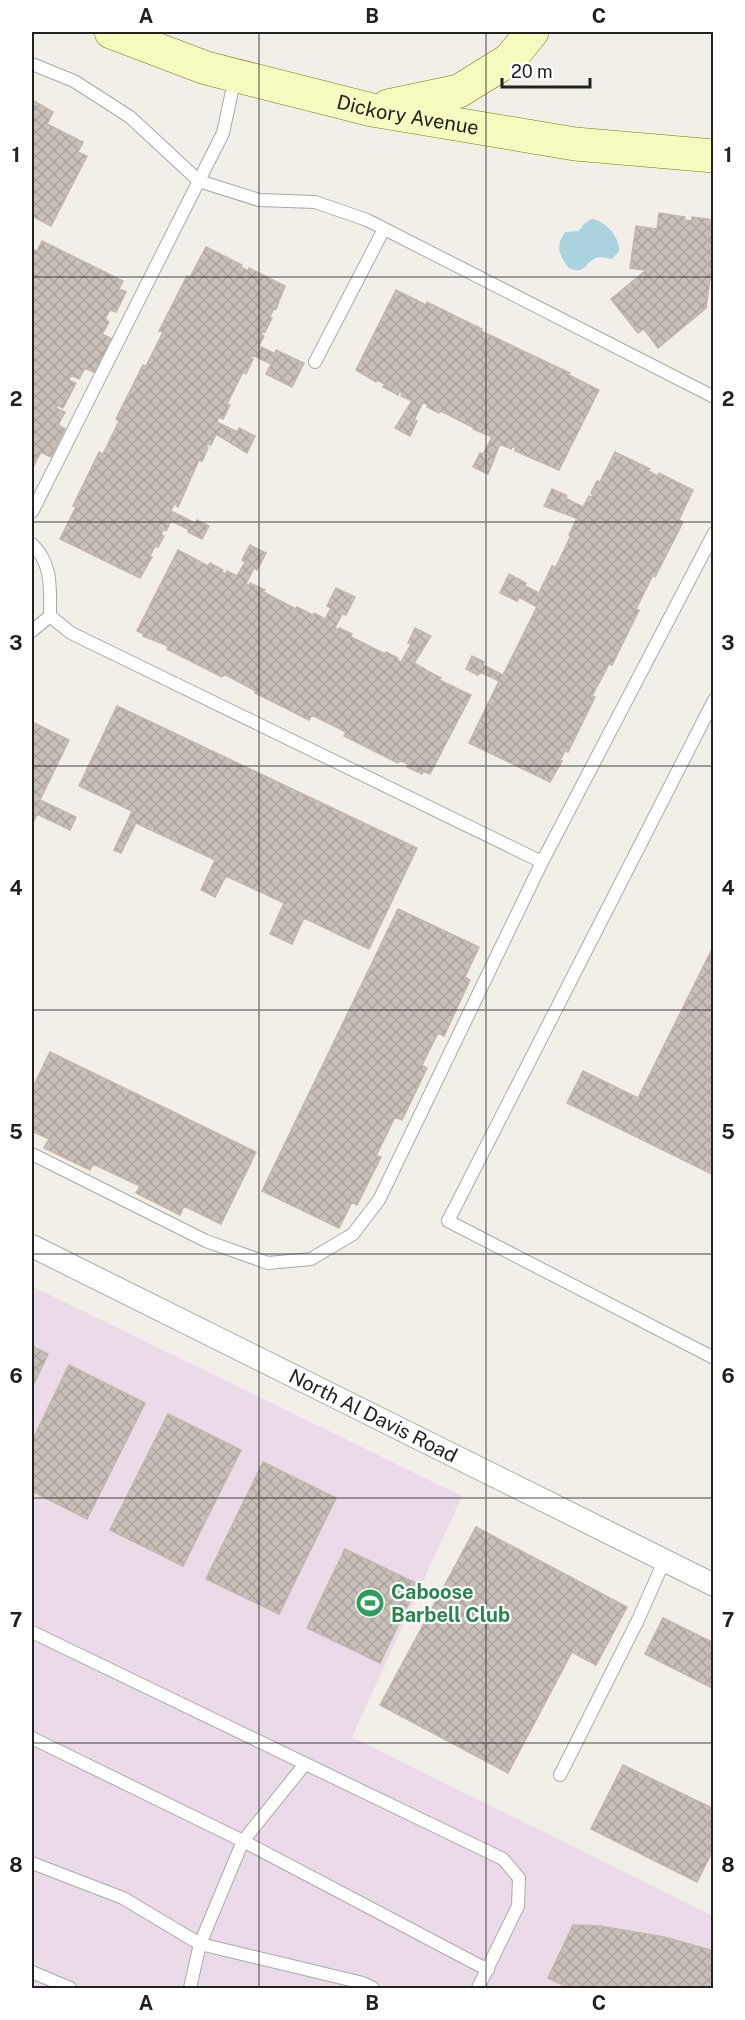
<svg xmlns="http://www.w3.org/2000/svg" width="745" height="2020" viewBox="0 0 745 2020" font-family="'Public Sans',sans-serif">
  <defs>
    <pattern id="building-cross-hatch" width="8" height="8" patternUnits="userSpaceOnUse" patternTransform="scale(1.5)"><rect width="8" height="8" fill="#c7bfb8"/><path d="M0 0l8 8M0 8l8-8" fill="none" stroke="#aba49e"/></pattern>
  </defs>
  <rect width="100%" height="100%" fill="#f2efe9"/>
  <!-- industrial -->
  <path fill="#ebdbe8" d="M32,1286l430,210 -110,241 361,179v72h-681z"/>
  <!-- water -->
  <path fill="#aad3df" d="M591,219c14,1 29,18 28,32l-7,8c-5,-1 -11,-3 -16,-1 -12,5 -10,17 -27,10 -10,-12 -14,-22 -4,-36l14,-1 5,-7z"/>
  <!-- building -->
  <path fill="url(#building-cross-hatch)" stroke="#c4b6ab" stroke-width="1.5" d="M32,100l21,12 -6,12 36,18 -5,10 9,4 -36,70 -19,-10z
    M659,213l26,4 -1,3 8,1v-4l22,3v59h-4l-4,29 -48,40 -14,-19 -6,4 -27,-34 34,-28v-1l-15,-2 6,-42 21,3z
    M42,241l81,40 -4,8 7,3 -10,20 -6,-2 -5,8 4,4 -7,12 10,5 -16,34 -11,-5 -6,11 -8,-4 -2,5 7,3 -13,25 -6,-3 -1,3 9,4 -7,13 7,4 -14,28 -10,-5 -8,15 -1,-1v-217l5,2z
    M206,247l36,18 -1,2 7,4 1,-3 36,18 -9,23 -2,-1 -4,9 2,1 -7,14 -2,-1 -2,3 3,2 -5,10 16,8 1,-4 28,13 -12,24 -26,-13 5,-10 -19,-9 -2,3 3,1 -7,15 -3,-2 -16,32 3,1 -7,14 -4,-2 -2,5 20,10 2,-4 16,8 -8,17 -31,-19 -5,11 -3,-1 -2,2 2,2 -6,13 -3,-1 -21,47 -4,-3 -3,7 24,12 2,-3 12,6 -7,13 -14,-7v-3l-17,-8 -5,10 -2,-2 -3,5 3,2 -6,11 -3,-1 -5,10 2,1 -12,21 -80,-39 16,-32 -3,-1 26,-54 4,2 16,-33 -3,-2 27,-54 3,1 17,-34 -4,-1 28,-55 3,1z
    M396,290l30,15 1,-3 55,27 -1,2 89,42 -1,2 30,15 -40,80 -44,-19 1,-2 -4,-3 -1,3 -11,-5 -12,30 -15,-7 7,-14 3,1 9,-17 -19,-8 1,-1 -33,-17 -2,2 -12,-6 1,-2 -5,-3 -9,18 3,1 -7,15 -15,-8 17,-27 -11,-5 2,-3 -4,-1 -1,3 -15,-8 2,-3 -8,-4 -1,2 -20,-12z
    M615,452l35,17 -2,2 10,5 1,-3 34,17 -14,30 4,2 -28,55 -2,-2 -17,34 3,1 -27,55 -3,-1 -17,32 3,1 -27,55 -3,-1 -5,9 2,1 -12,21 -81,-39 30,-62 -19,-9 -2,3 -12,-6 6,-13 12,6 -1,3 20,10 34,-68 -18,-10 -2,4 -17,-8 9,-19 17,9 -1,3 14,7 5,-11 3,2 -2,-3 7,-15 4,1 15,-32h-2l7,-15 2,1 1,-2 -35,-13 8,-17 14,6 1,4 16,8 6,-11 2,1 2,-2 -2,-2 6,-12 3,1z
    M250,545l16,8 -9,17 -3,-2 -8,16 3,1 1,-2 15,7 -2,2 33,17 1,-2 14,7 1,3 2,-4 11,6 6,-11 -4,-2 9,-18 19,9 -9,18 -4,-1 -7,14 3,2 1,-2 13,6 -1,3 34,17 1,-2 12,6 -1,2 4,2 10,-18 -3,-1 7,-15 16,8 -17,27 11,6 -2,3 3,-2 15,8 -2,2 32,15 -41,79 -7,-3 -1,3 -15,-7 1,-3 -9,-4 -1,3 -54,-27 2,-4 -34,-17 -3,5 -54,-27 1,-2 -32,-17 -2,3 -55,-28 1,-3 -25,-10 1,-2 -7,-3 41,-81 30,16 2,-3 13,7 -1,2 3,2 2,-3 10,5 8,-14 -3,-2z
    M117,706l300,142 -48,101 -65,-31 -12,26 -22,-10 14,-31 -58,-27 -11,21 -14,-7 14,-30 -79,-37 -15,30 -7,-3 18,-39 -53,-25z
    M32,722l37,18 -29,60 36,17 -6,13 -33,-16 -5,11z
    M398,909l81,38 -14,30 5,3 -26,56 -6,-3 -16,32 5,3 -25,52 -7,-3 -19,39 5,1 -24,48 -5,-3 -13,26 -77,-37z
    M714,945v230l-147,-72 16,-32 55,27z
    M50,1052l206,100 -35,72 -37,-18 -4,9 -44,-22 4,-7 -47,-22 -3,6 -46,-22 5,-9 -17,-8v-42z
    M32,1346l16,8 -16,34z
    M69,1365l76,38 -58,116 -55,-28v-50z
    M168,1414l73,36 -58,116 -73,-36z
    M263,1462l73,36 -57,116 -73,-35z
    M476,1527l151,80 -31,58 -24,-13 -64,121 -128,-68z
    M345,1549l73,35 -38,79 -73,-35z
    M663,1618l51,25v46l-69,-35z
    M623,1765l91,44v39l-17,34 -106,-53z
    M573,1925l27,1 64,11 50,14v37h-145l-21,-10z"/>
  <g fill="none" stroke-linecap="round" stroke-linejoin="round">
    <!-- service casing -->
    <g stroke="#a9a9a9" stroke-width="14">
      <path id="service" d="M32,64l42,17 56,36 69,64 60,19 56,2 52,18 347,177
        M315,362l69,-133
        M32,512l191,-379 12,-56
        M32,544c21,20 18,46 18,72l-18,15
        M714,700l-266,521 266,137
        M542,862l172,-329
        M32,1154l174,87 62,22 43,-4 42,-25 26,-34 163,-338 -471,-229 -21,-17
        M32,1632l471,227 16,19 -1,28 -40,82
        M32,1738l211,103 245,129
        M560,1775l78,-155 27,-61
        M32,1863l91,35 77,46 163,39 10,5
        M32,1972l38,16
        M190,1988l10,-44 43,-103 62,-77"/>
    </g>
    <!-- minor casing -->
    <g stroke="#a9a9a9" stroke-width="24">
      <g id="minor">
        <path id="s1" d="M32,1246l682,339"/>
      </g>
    </g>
    <!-- secondary casing -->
    <g stroke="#707d05" stroke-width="34">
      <g id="secondary">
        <path id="s2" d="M111,32l95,36 166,42 203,34 139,12"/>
        <path d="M388,106l71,-15 50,-31 23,-28"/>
      </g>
    </g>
    <!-- service -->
    <use href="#service" stroke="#fff" stroke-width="12"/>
    <!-- minor -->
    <use href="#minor" stroke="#fff" stroke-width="22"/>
    <!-- secondary -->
    <use href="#secondary" stroke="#f7fabf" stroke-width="33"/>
  </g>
  <!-- grid -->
  <path fill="none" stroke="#222" stroke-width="1.5" stroke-opacity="0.55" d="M259,32v1956M486,32v1956M32,277h682M32,522h682M32,766h682M32,1010h682M32,1254h682M32,1498h682M32,1743h682"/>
  <!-- icons -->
  <defs>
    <g id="stadium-disc" transform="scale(1.5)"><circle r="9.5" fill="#2e9e5b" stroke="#fff"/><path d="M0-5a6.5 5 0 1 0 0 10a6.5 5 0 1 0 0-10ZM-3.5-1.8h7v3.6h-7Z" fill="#fff"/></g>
  </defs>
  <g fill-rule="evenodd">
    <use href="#stadium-disc" x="370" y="1603"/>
  </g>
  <g text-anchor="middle" stroke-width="4.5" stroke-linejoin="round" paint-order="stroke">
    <!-- street labels -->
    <g font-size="20" fill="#222" stroke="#fff">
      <text dy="7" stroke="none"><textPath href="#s2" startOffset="309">Dickory Avenue</textPath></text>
      <text dy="7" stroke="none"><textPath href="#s1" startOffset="381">North Al Davis Road</textPath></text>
    </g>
    <!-- leisure labels -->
    <g font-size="20" font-weight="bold" fill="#27864d" stroke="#fff" text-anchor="start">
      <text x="391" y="1599">Caboose<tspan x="391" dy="23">Barbell Club</tspan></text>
    </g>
  </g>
  <!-- border -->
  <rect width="745" height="2020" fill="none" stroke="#ffffff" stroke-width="66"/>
  <!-- scale -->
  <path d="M502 78v9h88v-9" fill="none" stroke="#222222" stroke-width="3"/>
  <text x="511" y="78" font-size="18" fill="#222222" stroke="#ffffff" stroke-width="4.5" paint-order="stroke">20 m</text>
  <rect x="33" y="33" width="679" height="1954" fill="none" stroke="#222" stroke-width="2"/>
  <g font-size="20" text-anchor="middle" font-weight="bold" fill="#222">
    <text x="146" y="23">A</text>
    <text x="372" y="23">B</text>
    <text x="599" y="23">C</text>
    <text x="16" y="162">1</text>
    <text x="728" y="162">1</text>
    <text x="16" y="406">2</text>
    <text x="728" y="406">2</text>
    <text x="16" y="650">3</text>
    <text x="728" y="650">3</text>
    <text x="16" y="895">4</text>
    <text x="728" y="895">4</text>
    <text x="16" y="1139">5</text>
    <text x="728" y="1139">5</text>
    <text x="16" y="1383">6</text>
    <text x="728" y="1383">6</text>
    <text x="16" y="1627">7</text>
    <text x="728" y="1627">7</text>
    <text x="16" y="1872">8</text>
    <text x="728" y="1872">8</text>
    <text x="146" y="2010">A</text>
    <text x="372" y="2010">B</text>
    <text x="599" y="2010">C</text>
  </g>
</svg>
